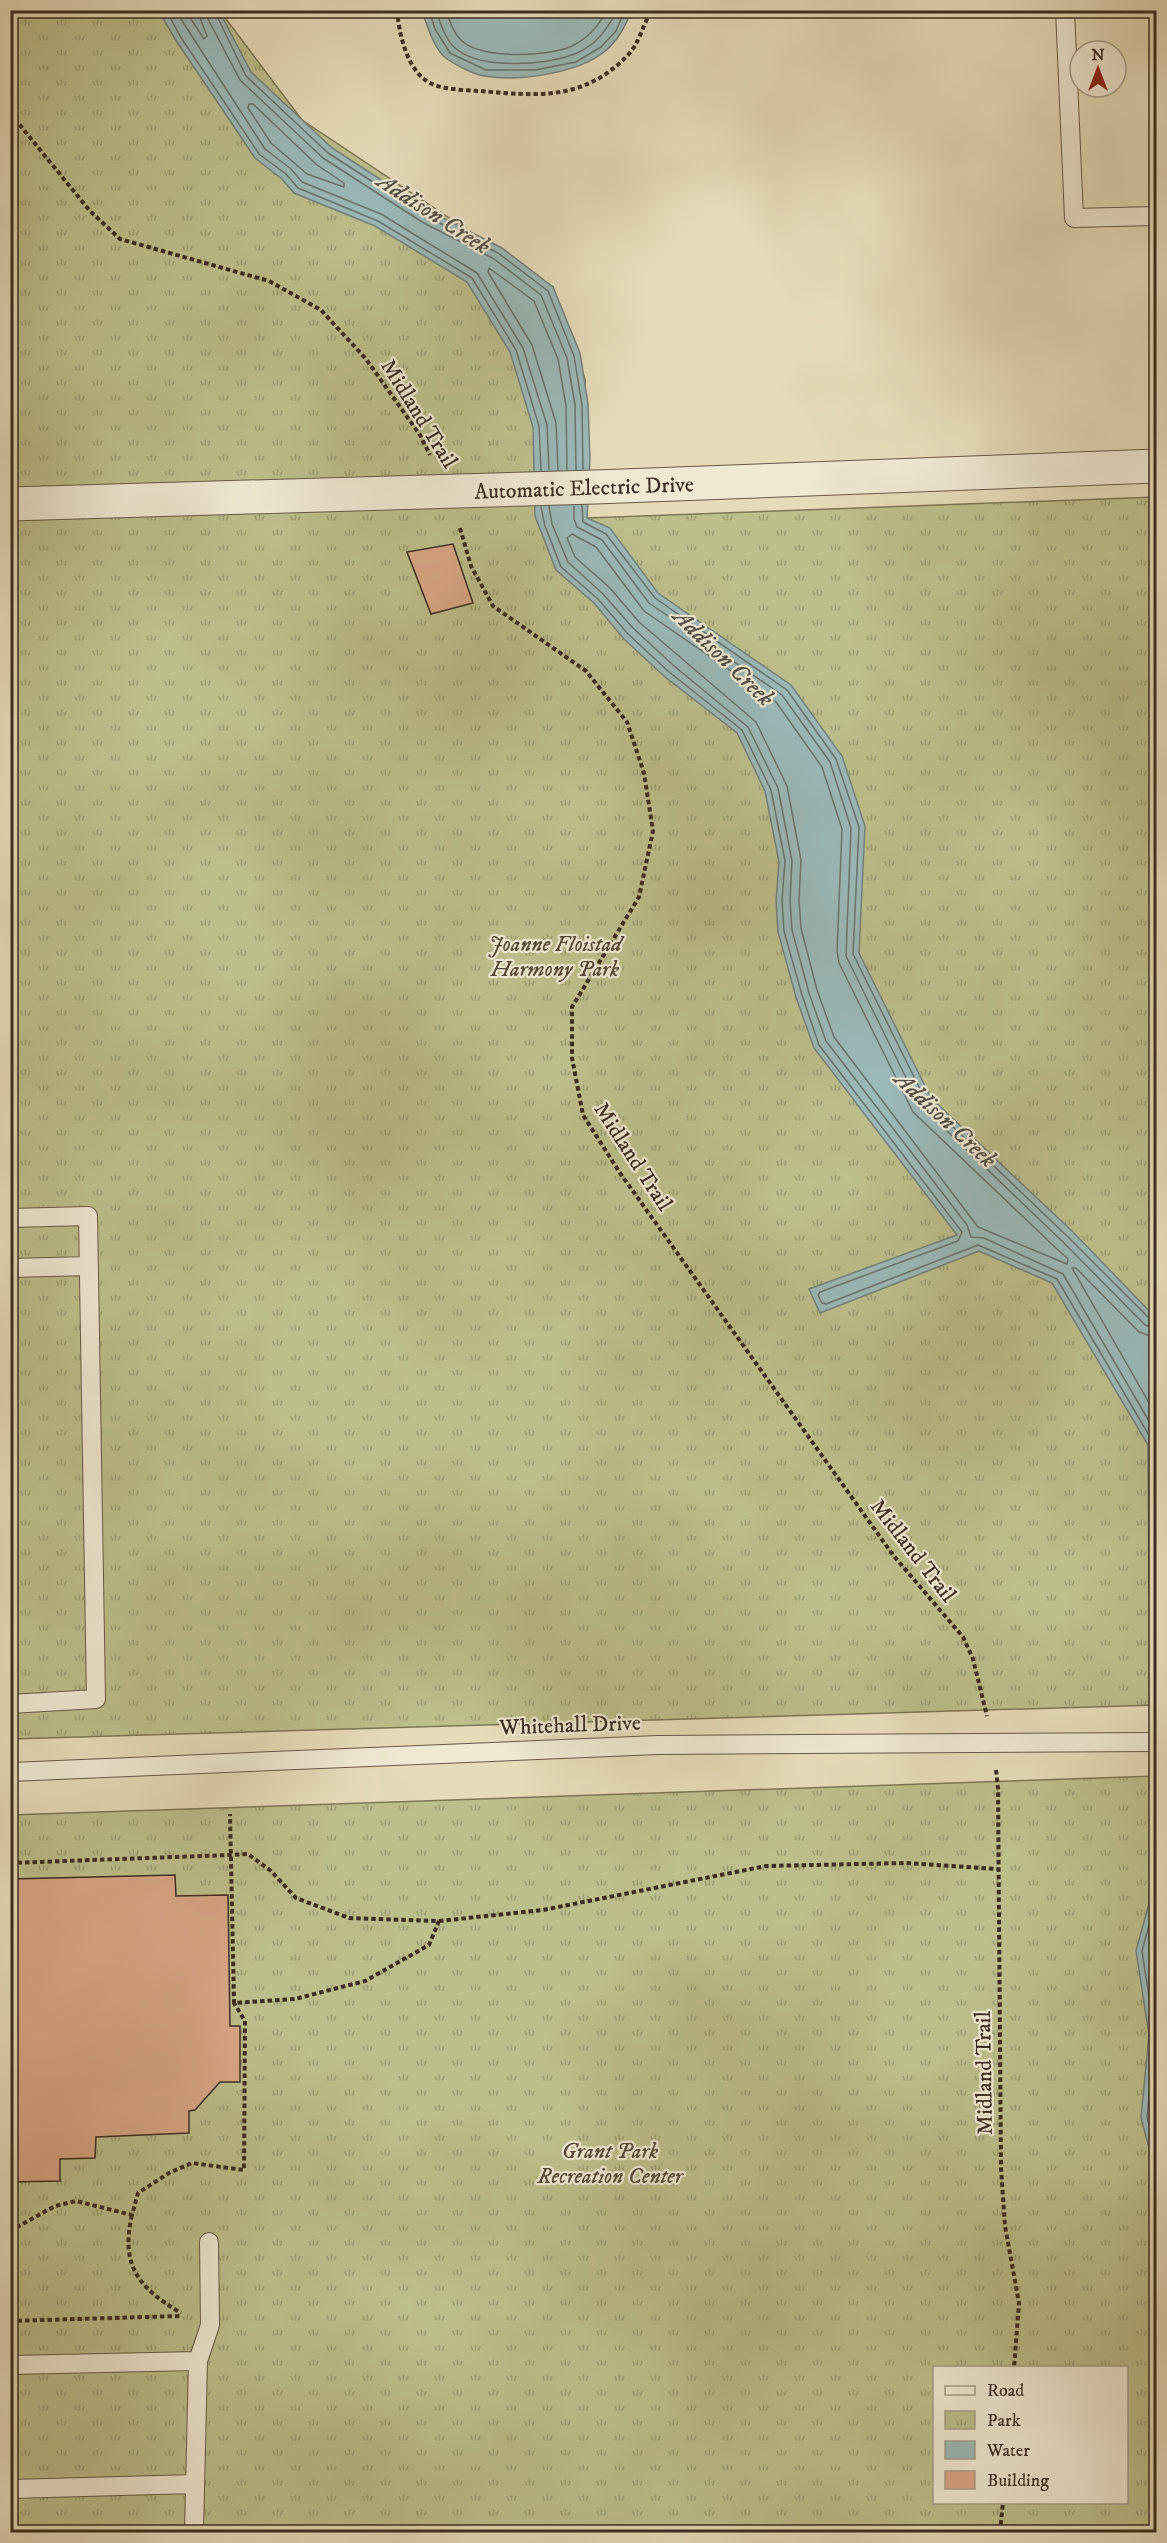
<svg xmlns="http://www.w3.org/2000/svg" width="1167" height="2543" viewBox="0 0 1167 2543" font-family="'IM FELL DW Pica',serif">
  <defs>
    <pattern id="park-tufts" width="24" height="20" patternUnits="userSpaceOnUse" patternTransform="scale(1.5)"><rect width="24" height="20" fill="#bcbe8b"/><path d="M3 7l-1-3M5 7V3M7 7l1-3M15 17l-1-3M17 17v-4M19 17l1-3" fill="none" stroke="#9a9b71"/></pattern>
  </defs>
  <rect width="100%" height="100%" fill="#e6dbb9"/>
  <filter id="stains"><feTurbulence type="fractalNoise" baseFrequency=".00333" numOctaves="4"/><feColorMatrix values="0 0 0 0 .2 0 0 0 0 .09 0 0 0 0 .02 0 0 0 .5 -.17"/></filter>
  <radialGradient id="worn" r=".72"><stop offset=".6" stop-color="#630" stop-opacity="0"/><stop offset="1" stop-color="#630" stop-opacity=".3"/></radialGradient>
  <!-- park -->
  <path fill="url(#park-tufts)" stroke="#7c7656" stroke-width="1.5" fill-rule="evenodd" d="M10,11h210l82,109 251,167 32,92 2,139 569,-21v1208l-1145,34z
    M1156,1776v756h-1145l-1,-717zM934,2368h192v134h-192z"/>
  <!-- water -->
  <path fill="#9ab9b9" stroke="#74817c" stroke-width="1.5" d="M159,11h60l32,61 81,76 97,63 73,37 51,39 27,66 8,51 2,55 -3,59 23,10 48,65 133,92 51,71 23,70 -6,127 72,145 142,134 83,86v309l-7,-32 -1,-150 -96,-162 -73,-32 -159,62 -11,-24 148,-54 -143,-187 -18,-51 -18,-65 -2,-32 3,-38 -14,-71 -28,-58 -73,-57 -41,-38 -29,-35 -38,-33 -21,-54 -2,-89 -23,-75 -43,-70 -92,-56 -81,-33 -12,-14 -27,-21 -80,-119z
    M422,11v-1l210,1c-7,15 -14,30 -28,41 -26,21 -86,30 -119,24 -11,-1 -29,-11 -38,-17 -13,-9 -20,-34 -25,-48z
    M1156,1878v296l-15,-56 8,-83 -13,-84z"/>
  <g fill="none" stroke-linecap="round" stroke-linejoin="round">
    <!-- shore -->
    <path stroke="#6a736d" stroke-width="1.5" d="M166,10l14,26 79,118 27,20 12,14 80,33 94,57 44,72 23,76 2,45
      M175,10l90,139 26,20 11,13 79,32 96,59 46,75 24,77 2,45
      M185,10l19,29 3,-3 -10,-26
      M206,10l2,9 32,61 83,78 99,64 72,37 47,36 26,63 8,47 1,65
      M214,10l32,66 82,77 98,63 72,37 50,38 26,65 8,49 1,64
      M429,10l6,19 15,24 36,17h49l41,-8 25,-15 15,-16 9,-21
      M436,10c4,12 9,29 19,38 25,22 88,17 117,7 21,-7 36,-26 45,-45
      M446,10c3,10 7,22 14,29 19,21 88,18 112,7 16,-8 27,-20 35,-36
      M253,104l64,61 27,18v4l-37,-13 -36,-31 -23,-35 1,-4z
      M558,470l-2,-47 -24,-78 -44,-73 1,-4 45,33 24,58 8,47 1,64
      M582,505l1,17 23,12 49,64 132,92 49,69 23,68 -6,127 73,147 142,136 82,82 6,2
      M549,506l3,18 16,38 35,32 30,34 40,37 75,62 30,61 14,73 -2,39 2,30 17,63 17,48 141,184 4,12 13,1 79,36 93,159
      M574,506v13l3,8 25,13 47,63 133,92 48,67 21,66 -5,128 73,148 144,138 82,83 11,4
      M541,507l4,19 16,41 37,32 30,35 40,37 74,59 29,60 14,71 -3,39 2,31 18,64 17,50 143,187 -4,9 -138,51 -2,3 4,8 4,1 152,-59 79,34 96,163 3,157
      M572,534l24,13 48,64 132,91 46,65 20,62 -5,122 2,12 74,149 144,137 11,10 -1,5 -89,-37 -144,-190 -17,-47 -16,-62 -2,-28 2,-40 -14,-74 -31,-64 -117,-100 -29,-34 -35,-31 -8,-19z
      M1156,1338l-17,-6 -63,-64h-4l84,147
      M1156,1900l-14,51 13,84 -8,82 9,35
      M1156,1927l-6,25 6,43"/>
  </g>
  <!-- building -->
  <path fill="#d8a586" stroke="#3b2d21" stroke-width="1.5" d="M453,544l20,59 -42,11 -24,-62z
    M175,1875l1,21 52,-1 2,131h10v56h-20l-25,28 -6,1v22l-93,4 -1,21 -35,1v22l-50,1v-303z"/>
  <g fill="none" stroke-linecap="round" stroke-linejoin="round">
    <!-- lane casing -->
    <g stroke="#665847" stroke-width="20">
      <path id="lane" d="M1065,10l9,208 82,-2
        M10,1218l78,-2 8,483 -86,5
        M10,1268l79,-2
        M10,1772l648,-27 498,-3
        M198,2361l12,-36 -1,-83
        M10,2365l188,-4 -4,171
        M10,2489l185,-5"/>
    </g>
    <!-- street casing -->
    <g stroke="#665847" stroke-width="35">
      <path id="street" d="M10,504l585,-17 561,-21"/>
    </g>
    <!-- path -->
    <path stroke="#3b2d21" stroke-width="4" stroke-dasharray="4.5 3" stroke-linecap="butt" d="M397,10c2,24 10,61 33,73 14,7 35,7 50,8 58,5 104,10 148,-36 10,-10 16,-31 23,-45
      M10,113l80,98 30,28 149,42 52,29 45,49 54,76 10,20
      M460,528l11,38 22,40 93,65 41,51 17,51 9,58 -14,66 -67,110v51l11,57 37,58 273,382 70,82 10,22 14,57
      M996,1770l2,18 3,380 4,58 14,77 -5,65
      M10,1863l220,-8 18,-1 23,17 25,27 53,20 90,3 -10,24 -64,36 -70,18 -61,4 -4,-189
      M439,1921l104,-11 223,-44 140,-3 92,6
      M132,2215c-12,51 7,73 49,98
      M10,2231l45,-25 21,-5 56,14 6,-22 31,-20 23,-10 52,7 1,-149 -11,-18
      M10,2321l170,-5
      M1000,2532l3,-30"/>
    <!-- lane -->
    <use href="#lane" stroke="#efe8d2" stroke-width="18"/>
    <!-- street -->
    <use href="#street" stroke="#efe8d2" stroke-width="33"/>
  </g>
  <g text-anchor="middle" stroke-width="4.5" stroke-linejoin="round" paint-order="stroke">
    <!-- street labels -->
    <g font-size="22" fill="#3b2d21" stroke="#efe8d2">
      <text transform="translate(420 413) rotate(58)" y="8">Midland Trail</text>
      <text transform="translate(584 487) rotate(-2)" y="8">Automatic Electric Drive</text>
      <text transform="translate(634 1156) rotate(57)" y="8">Midland Trail</text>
      <text transform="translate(914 1550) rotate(52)" y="8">Midland Trail</text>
      <text transform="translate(570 1724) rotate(-2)" y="8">Whitehall Drive</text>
      <text transform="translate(983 2073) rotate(-91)" y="8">Midland Trail</text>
    </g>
    <!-- park labels -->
    <g font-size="22" font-style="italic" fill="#554a36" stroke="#efe8d2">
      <text x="555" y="951">Joanne Floistad<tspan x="555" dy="25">Harmony Park</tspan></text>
      <text x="610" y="2158">Grant Park<tspan x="610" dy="25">Recreation Center</tspan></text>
    </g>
    <!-- water labels -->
    <g font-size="24" font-style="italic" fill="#535047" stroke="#efe8d2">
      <text transform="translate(434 213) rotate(33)" y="8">Addison Creek</text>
      <text transform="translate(724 657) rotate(44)" y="8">Addison Creek</text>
      <text transform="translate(946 1119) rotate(43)" y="8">Addison Creek</text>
    </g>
  </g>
  <!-- margin -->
  <rect width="1167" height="2543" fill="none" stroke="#e6dbb9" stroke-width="36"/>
  <rect x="12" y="12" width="1143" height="2519" fill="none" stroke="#3b2d21" stroke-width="3"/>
  <rect x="18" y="18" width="1131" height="2507" fill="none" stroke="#3b2d21" stroke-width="1.5"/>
  <!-- legend -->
  <rect x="933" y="2366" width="195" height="138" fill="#efe8d2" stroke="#a79d8b" stroke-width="1.5"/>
  <rect x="945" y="2386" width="30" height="9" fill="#efe8d2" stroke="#a79d8b" stroke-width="1.5"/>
  <text x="987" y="2396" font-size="18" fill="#3b2d21">Road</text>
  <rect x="945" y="2411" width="30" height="18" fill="url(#park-tufts)" stroke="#a79d8b" stroke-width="1.5"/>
  <text x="987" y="2426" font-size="18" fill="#3b2d21">Park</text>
  <rect x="945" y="2441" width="30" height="18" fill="#9ab9b9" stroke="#a79d8b" stroke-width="1.5"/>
  <text x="987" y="2456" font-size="18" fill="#3b2d21">Water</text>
  <rect x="945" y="2471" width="30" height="18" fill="#d8a586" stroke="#a79d8b" stroke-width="1.5"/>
  <text x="987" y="2486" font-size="18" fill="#3b2d21">Building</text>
  <!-- north arrow -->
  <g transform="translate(1098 69)"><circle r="28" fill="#efe8d2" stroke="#a79d8b" stroke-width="1.5"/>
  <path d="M0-4.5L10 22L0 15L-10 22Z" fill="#8f2418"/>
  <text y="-9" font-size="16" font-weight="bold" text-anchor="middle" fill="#3b2d21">N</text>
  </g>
  <rect width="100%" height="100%" filter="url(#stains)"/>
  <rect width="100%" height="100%" fill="url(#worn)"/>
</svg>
